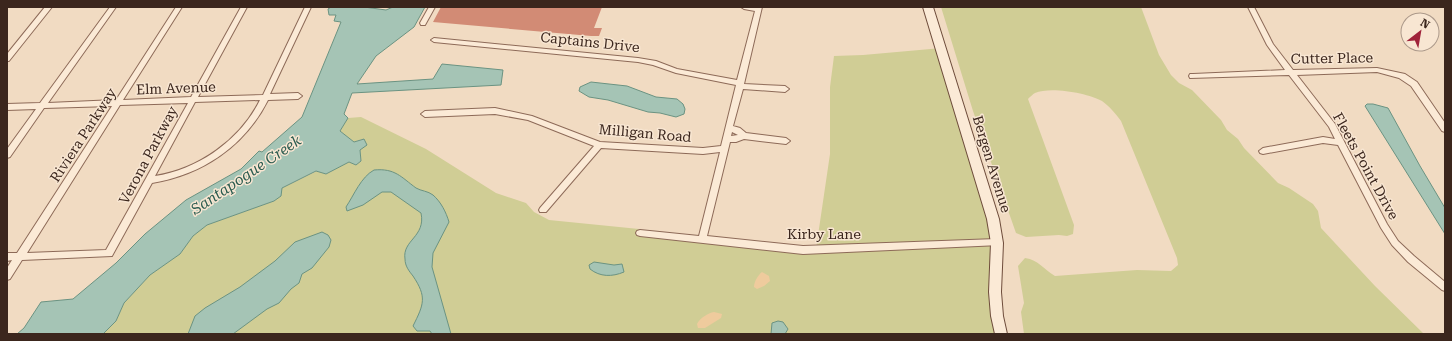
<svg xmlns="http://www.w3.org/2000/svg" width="1452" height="341" viewBox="0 0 1452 341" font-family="'Roboto Serif',serif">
  <rect width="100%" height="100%" fill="#f1dbc2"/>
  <!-- green -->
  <path fill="#d0cd95" d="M941,7h200l18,48 12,20 8,8 13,7 29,30 6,10 11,9 6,9 34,35 11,5 24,16 5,7 3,17 54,58 49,48h-400l-3,-22 3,-9 -6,-37 7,-8c14,2 18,11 30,18l82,-6 34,1 7,-6 -1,-7 -56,-137c-6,-8 -11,-14 -19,-20 -14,-8 -52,-15 -67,-8 -2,1 -5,4 -7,6l46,126 -1,9 -6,2 -8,-1 -33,2 -10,-4 -43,-122z
    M942,48l51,171 8,115h-898l13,-13 8,-18 26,-28 30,-21 13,-18 14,-11 67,-24 8,-13 35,-17 9,3 23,-12 7,3 5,-4 -1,-11 3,-11 -9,3 -14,-11 8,-13 13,-1 65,32 70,44 30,10 8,9 15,8 90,9 -1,3 178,17 14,-95v-67l4,-31 29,-1z"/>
  <!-- sand -->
  <path fill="#efcb9d" d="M762,272l7,4 1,5 -6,5 -7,3 -3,-2c0,-5 4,-12 8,-15z
    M714,312l8,2 -1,4 -16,10h-7l-1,-4c3,-6 11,-11 17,-12z"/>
  <!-- water -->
  <path fill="#a5c4b5" stroke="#6b9382" d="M331,7h33l22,3 7,-3h32l-11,20 -38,29 -19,28 76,-5 9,-15 61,6 -2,15 -149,8 -8,21 4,4 -8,13 14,11 10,-3 3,6 -7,5 1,11 -5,4 -7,-3 -23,12 -10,-3 -34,17 -1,8 -7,5 -67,24 -14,11 -13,18 -30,21 -26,28 -8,18 -13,13h-86l7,-6 17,-26 32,-3 43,-36 29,-29 41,-34 55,-31 18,-18 3,1 40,-35 39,-95 -7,-1 2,-6h-7l-1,-6z
    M591,82l36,4 29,11 21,2 6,5 2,5 -1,5 -8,3 -16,-4 -12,-1 -40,-12 -19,-3 -10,-6 1,-4z
    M1367,104h6l15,4 32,58 25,42v26l-80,-128z
    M374,170c21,-2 27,7 42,18 5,3 12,3 17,7 8,7 13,17 16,27l-16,31 -1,14 19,67h-19l-2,-3h-13l-4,-5c11,-22 14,-29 0,-50 -4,-5 -8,-10 -8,-17 -3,-19 21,-22 16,-46l-30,-21h-9l-19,13 -16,6 -1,-4c8,-12 15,-30 28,-37z
    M322,232l6,3 3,5 -2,7 -17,21 -10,6 -3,9 -8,6 -12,14 -12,6 -34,25h-45l7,-18 10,-8 35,-21 35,-26 20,-19z
    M594,262l20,3 8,-1 2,8c-12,5 -24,5 -34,-3l-1,-4z
    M778,321l5,1 5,7 -3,5h-14l1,-11z"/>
  <!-- building -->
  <path fill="#d28b75" d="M441,7h161l-8,21h8l-3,8h-8l-158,-14z"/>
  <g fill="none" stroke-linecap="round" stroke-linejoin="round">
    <!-- minor casing -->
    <g stroke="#8d6a58" stroke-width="2">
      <path id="minor" d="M45,7h7l-43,54h-2v-7z
        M110,7h6l-68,96 68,-3 60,-93h6l-59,93 68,-3 50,-90h6l-49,90 65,-2 42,-88h6l-41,87 28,-1 4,3 -4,3 -30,1c-23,46 -66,75 -116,83l-40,73 -90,4 -12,19 -3,1v-12l5,-8 -5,1v-8h10l95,-147 -68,2 -34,49 -3,1v-9l29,-40 -29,1v-6l33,-1zM260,100c-20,40 -61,69 -105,76l40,-74zM188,103l-82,147 -79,3 93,-148z
        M429,7h6l-10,18h-4l-1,-2z
        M741,7h21l-18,77 41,2 4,3 -4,3 -42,-3 -10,37 7,2 6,5 40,5 4,3 -4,3 -42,-5 -8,3h-6l-23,94 96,10 194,-7 3,2 1,2 -1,2 -197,9 -163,-18 -3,-1 -1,-2 1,-2 3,-1 59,6 21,-84 -17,2 -102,-6 -55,64h-6l-1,-2 1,-2 54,-62 -66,-26 -33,-6 -70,3 -4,-3 4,-3 70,-3 37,8 68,26 103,6 18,-2 15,-61 -60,-12 -23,-8 -15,-3 -204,-20 -3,-2 3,-2 204,20 18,3 21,8 60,11 18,-69 -11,-2zM732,132l6,3 -7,1z
        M1248,7h6l19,37 20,26 84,-2 28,6 12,8 28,41v9l-3,-1 -31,-45 -12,-8 -22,-6 -80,3 38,49 52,100 11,17 16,15 31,26v9l-3,-1 -34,-28 -16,-17 -11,-17 -43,-83 -15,-2 -60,11 -3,-1 -1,-2 4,-3 60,-11 12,2 -6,-12 -40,-52 -99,3 -1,-2 1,-2h3l92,-4 -18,-25z"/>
    </g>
    <!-- secondary casing -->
    <g stroke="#6e4c3b" stroke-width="2">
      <path id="secondary" d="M923,7h10l66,212 4,24 -2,49 2,24 4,18h-12l-4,-18 -2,-24 2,-49 -4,-24z"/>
    </g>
    <!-- minor -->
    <use href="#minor" fill="#fbead6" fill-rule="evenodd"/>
    <!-- secondary -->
    <use href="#secondary" fill="#fbead6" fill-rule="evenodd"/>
  </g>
  <g text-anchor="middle" stroke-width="3" stroke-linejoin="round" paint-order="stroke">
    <!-- street labels -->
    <g font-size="14" fill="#3b261d" stroke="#f8e6d2">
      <text transform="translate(590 42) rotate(6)" y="5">Captains Drive</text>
      <text transform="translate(1332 58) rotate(-1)" y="5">Cutter Place</text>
      <text transform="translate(176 88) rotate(-2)" y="5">Elm Avenue</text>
      <text transform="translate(645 133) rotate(5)" y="5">Milligan Road</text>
      <text transform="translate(83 135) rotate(-57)" y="5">Riviera Parkway</text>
      <text transform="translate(148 155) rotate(-62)" y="5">Verona Parkway</text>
      <text transform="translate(992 164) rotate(73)" y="5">Bergen Avenue</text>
      <text transform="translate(1366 166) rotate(61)" y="5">Fleets Point Drive</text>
      <text x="824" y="239">Kirby Lane</text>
    </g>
    <!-- water labels -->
    <g font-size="15" font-style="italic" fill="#2b5c50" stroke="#f8e6d2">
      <text transform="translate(246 175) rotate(-34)" y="5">Santapogue Creek</text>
    </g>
  </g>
  <!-- border -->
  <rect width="1452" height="341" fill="none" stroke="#3b261d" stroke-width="16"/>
  <!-- north arrow -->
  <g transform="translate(1420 32) rotate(31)"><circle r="19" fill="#f8e6d2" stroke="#ac998a"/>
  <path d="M0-3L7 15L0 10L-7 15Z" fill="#a0233a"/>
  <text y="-6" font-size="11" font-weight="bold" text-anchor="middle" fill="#3b261d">N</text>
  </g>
</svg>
